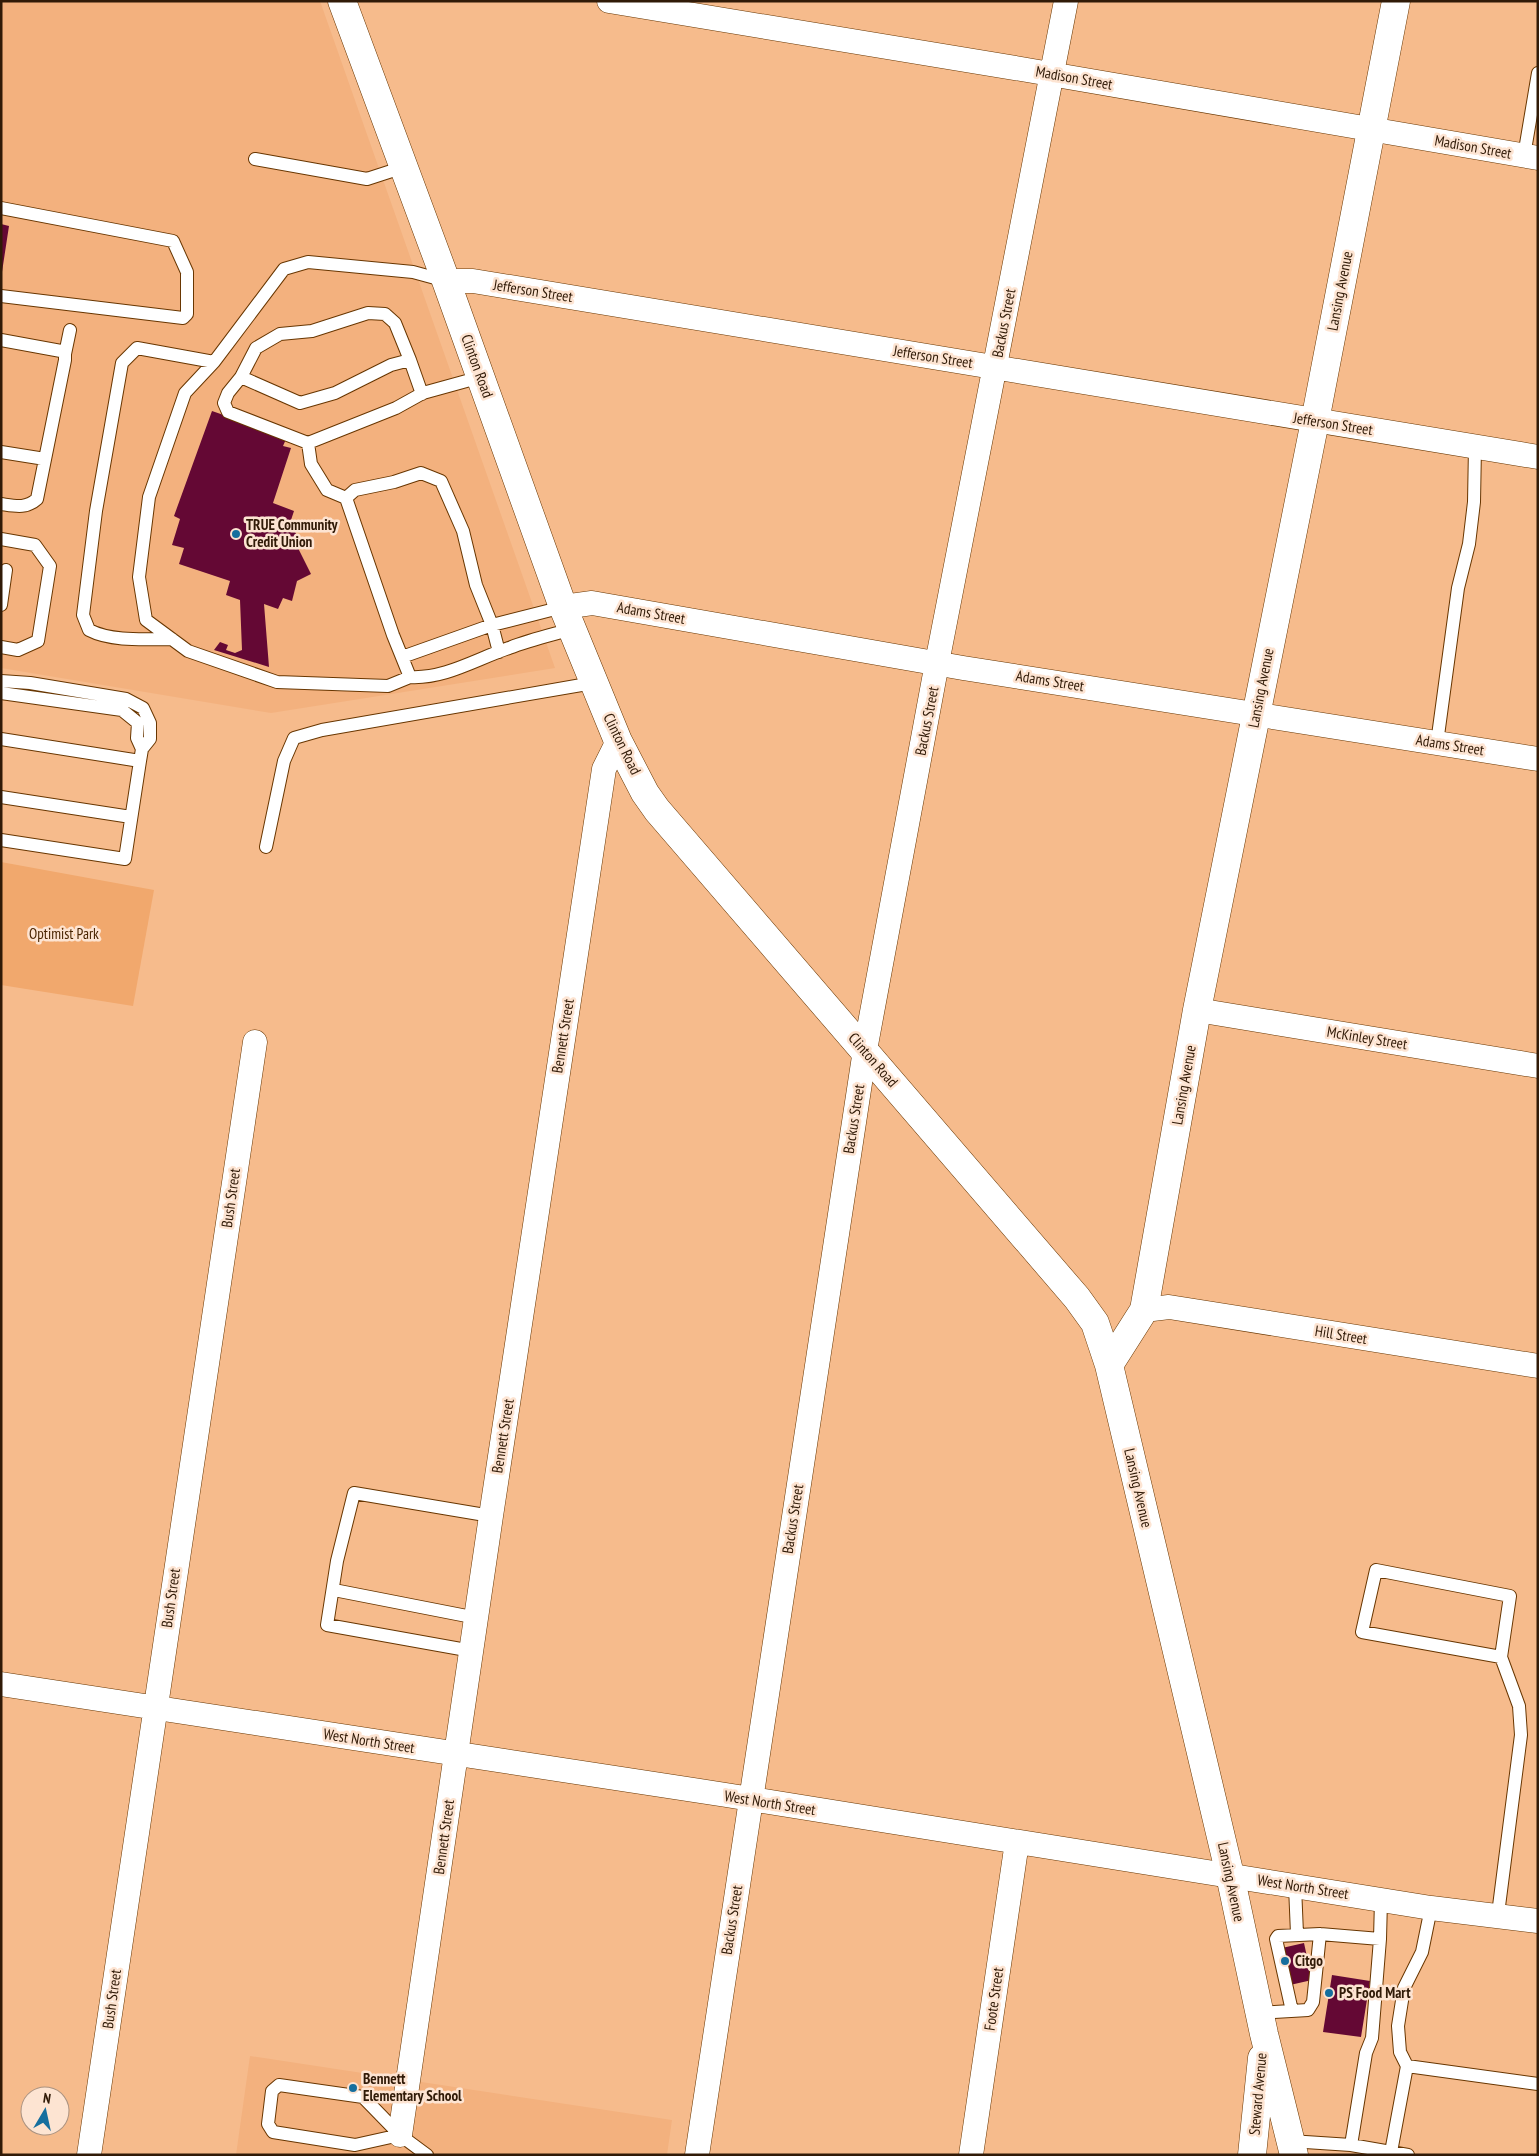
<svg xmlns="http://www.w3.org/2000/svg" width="1539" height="2156" viewBox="0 0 1539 2156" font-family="'PT Sans Narrow',sans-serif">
  <rect width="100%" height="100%" fill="#f6bb8c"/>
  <!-- built -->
  <path fill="#f3b17e" d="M1,1h319l235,667 -284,45 -270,-45z
    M250,2056l422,64 -5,35h-431z"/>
  <!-- green -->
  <path fill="#f1a86d" d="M1,862l153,28 -21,116 -132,-21z"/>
  <!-- building -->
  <path fill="#640834" d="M1,224l8,2 -7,46h-1z
    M212,411l75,26 -4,9 8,2 -18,55 21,8 -4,12 13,23 -5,2 13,26 -14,7 -5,20 -9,-3 -5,11 -14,-5 5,63 -55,-17 6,-8 8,3 -2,5 9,3 7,-3 -2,-50 -14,-5 4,-14 -51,-17 5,-16 -12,-3 8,-26 -6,-3z
    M1304,1943l8,37 -22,5 -8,-37z
    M1332,1975l38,6 -9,56 -38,-5z"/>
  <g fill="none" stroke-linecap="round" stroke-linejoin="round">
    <!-- service casing -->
    <g stroke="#683601" stroke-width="14">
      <path id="service" d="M1524,156l14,-83
        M255,159l112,20 37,-12
        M1,208l172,33 14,31v42l-4,4 -182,-22
        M1,340l60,11 4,3v6l-28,139c-11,10 -22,7 -36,5
        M65,354l5,-24
        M410,360l-15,-37 -10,-9 -17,-1 -56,18 -32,3 -24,14 -15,29 59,26 35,-10 56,-28 19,-5 12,34
        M241,377l-13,16 -4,10 4,9 80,31
        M1,452l44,7
        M346,498l-19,-8 -16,-26 -3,-21 88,-35 27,-15 58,-16
        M1,539l34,6 15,21 -12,75 -20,9 -17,-3
        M1,605l5,-35
        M563,607l-71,18 -16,-40 -13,-54 -22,-50 -20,-8 -27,9 -39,8 -9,8 47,137 17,42c35,2 66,-18 99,-29 20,-8 42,-13 63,-19
        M172,639c-26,0 -60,3 -83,-9l-6,-15 13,-104 26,-148 15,-15 77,14
        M402,657l90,-32 7,27
        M410,677l-22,9 -111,-4 -89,-31 -42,-31 -7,-43 10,-80 36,-104 29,-31 70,-93 24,-7 105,10 33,9
        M1,681l29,2 96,16 17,9 7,15v16l-8,10 -2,12
        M1,693l121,17 16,13 -1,15 5,11
        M1,739l139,22 -15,98 -124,-19
        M1437,743l21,-155 11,-44 5,-42 1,-55
        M1,797l130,20
        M266,847l18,-86 10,-23 28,-8 271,-47
        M334,1590l143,28
        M472,1651l-145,-26 10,-64 17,-68 137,23
        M1295,1886l2,48
        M1431,1908l-9,44 -18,36 -6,38 2,26 7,14 131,18
        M1498,1914l23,-179 -2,-29 -18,-49 9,-61 -134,-26 -14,62 139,25
        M1320,1934l60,5
        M1259,2013l49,-3 5,-8 7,-68 -42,2 -2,3 16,72
        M400,2135l-45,10 -82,-13 -5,-8 4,-33 7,-6 84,12 37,38 27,20
        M1290,2141l61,4 40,7 16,-86
        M1351,2145l15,-92 6,-15 8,-99 1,-39
        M1391,2152l17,3"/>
    </g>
    <!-- minor casing -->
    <g stroke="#683601" stroke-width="25">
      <path id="minor" d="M609,1l418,69 511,88
        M446,281h27l1065,176
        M563,607l29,-4 371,65 575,91
        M1197,1010l341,56
        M1144,1310l25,-3 369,59
        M1,1684l725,111 705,113 107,13
        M400,2135l91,-619 113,-747 14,-28
        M89,2155l166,-1113
        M697,2155l168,-1105 72,-387 129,-662
        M971,2155l46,-313"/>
    </g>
    <!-- secondary casing -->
    <g stroke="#683601" stroke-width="29">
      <path id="secondary" d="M342,1l104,280 117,326 55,134 27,52 12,17 420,488 18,25 14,42 121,510 34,159 30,121
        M1109,1365l35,-55 53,-300 118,-589 81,-420
        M1252,2155l10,-97"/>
    </g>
    <!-- service -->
    <use href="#service" stroke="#fff" stroke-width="12"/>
    <!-- minor -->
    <use href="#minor" stroke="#fff" stroke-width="24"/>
    <!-- secondary -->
    <use href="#secondary" stroke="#fff" stroke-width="28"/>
  </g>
  <!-- markers -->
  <g fill="#166f9e" stroke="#fde4d2" stroke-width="2">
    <circle cx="236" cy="534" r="5"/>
    <circle cx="1285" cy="1961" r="5"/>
    <circle cx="1329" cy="1993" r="5"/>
    <circle cx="353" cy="2088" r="5"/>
  </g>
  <g text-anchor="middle" stroke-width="5" stroke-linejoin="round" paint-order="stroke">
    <!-- street labels -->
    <g font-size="15" fill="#301a07" stroke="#fde4d2">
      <text transform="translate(1074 78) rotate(10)" y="5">Madison Street</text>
      <text transform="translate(1473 147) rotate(10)" y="5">Madison Street</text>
      <text transform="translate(533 291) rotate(9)" y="5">Jefferson Street</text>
      <text transform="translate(1340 291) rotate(-79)" y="5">Lansing Avenue</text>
      <text transform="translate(1004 323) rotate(-79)" y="5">Backus Street</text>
      <text transform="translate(933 357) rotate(9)" y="5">Jefferson Street</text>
      <text transform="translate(477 366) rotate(70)" y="5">Clinton Road</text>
      <text transform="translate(1333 424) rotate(9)" y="5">Jefferson Street</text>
      <text transform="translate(651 613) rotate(10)" y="5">Adams Street</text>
      <text transform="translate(1050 681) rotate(9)" y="5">Adams Street</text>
      <text transform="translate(1261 688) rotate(-79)" y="5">Lansing Avenue</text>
      <text transform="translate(927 721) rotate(-79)" y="5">Backus Street</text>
      <text transform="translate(622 744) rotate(64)" y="5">Clinton Road</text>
      <text transform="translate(1450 745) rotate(9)" y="5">Adams Street</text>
      <text transform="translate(563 1036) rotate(-81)" y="5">Bennett Street</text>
      <text transform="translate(1367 1038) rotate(9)" y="5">McKinley Street</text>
      <text transform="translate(873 1060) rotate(49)" y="5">Clinton Road</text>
      <text transform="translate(1184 1085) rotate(-80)" y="5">Lansing Avenue</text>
      <text transform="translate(854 1119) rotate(-81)" y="5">Backus Street</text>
      <text transform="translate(231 1198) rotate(-82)" y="5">Bush Street</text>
      <text transform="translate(1341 1335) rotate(9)" y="5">Hill Street</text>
      <text transform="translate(503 1436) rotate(-81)" y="5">Bennett Street</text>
      <text transform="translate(1138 1488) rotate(77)" y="5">Lansing Avenue</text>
      <text transform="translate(793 1519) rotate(-81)" y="5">Backus Street</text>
      <text transform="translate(171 1598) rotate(-82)" y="5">Bush Street</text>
      <text transform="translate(369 1741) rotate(9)" y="5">West North Street</text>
      <text transform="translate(770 1803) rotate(9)" y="5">West North Street</text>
      <text transform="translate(444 1837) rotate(-82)" y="5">Bennett Street</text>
      <text transform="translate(1231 1882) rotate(78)" y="5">Lansing Avenue</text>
      <text transform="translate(1303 1887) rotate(9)" y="5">West North Street</text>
      <text transform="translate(732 1920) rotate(-81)" y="5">Backus Street</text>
      <text transform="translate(112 1999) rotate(-82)" y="5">Bush Street</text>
      <text transform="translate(994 1999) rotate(-82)" y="5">Foote Street</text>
      <text transform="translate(1258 2094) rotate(-85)" y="5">Steward Avenue</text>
    </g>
    <!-- poi labels -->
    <g font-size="15" font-weight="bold" fill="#301a07" stroke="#fde4d2" text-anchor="start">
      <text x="246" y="530">TRUE Community<tspan x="246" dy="17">Credit Union</tspan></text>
      <text x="1295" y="1966">Citgo</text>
      <text x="1339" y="1998">PS Food Mart</text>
      <text x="363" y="2084">Bennett<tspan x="363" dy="17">Elementary School</tspan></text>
    </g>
    <!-- park labels -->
    <g font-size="15" fill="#4a2400" stroke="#fde4d2">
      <text x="64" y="939">Optimist Park</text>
    </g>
  </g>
  <!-- border -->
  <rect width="1539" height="2156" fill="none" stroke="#301a07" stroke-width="5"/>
  <!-- north arrow -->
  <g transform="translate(45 2111) rotate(9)"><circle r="24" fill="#fde4d2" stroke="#ab9381"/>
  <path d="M0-4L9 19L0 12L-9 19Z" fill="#166f9e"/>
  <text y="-8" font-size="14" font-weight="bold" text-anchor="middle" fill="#301a07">N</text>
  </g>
</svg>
